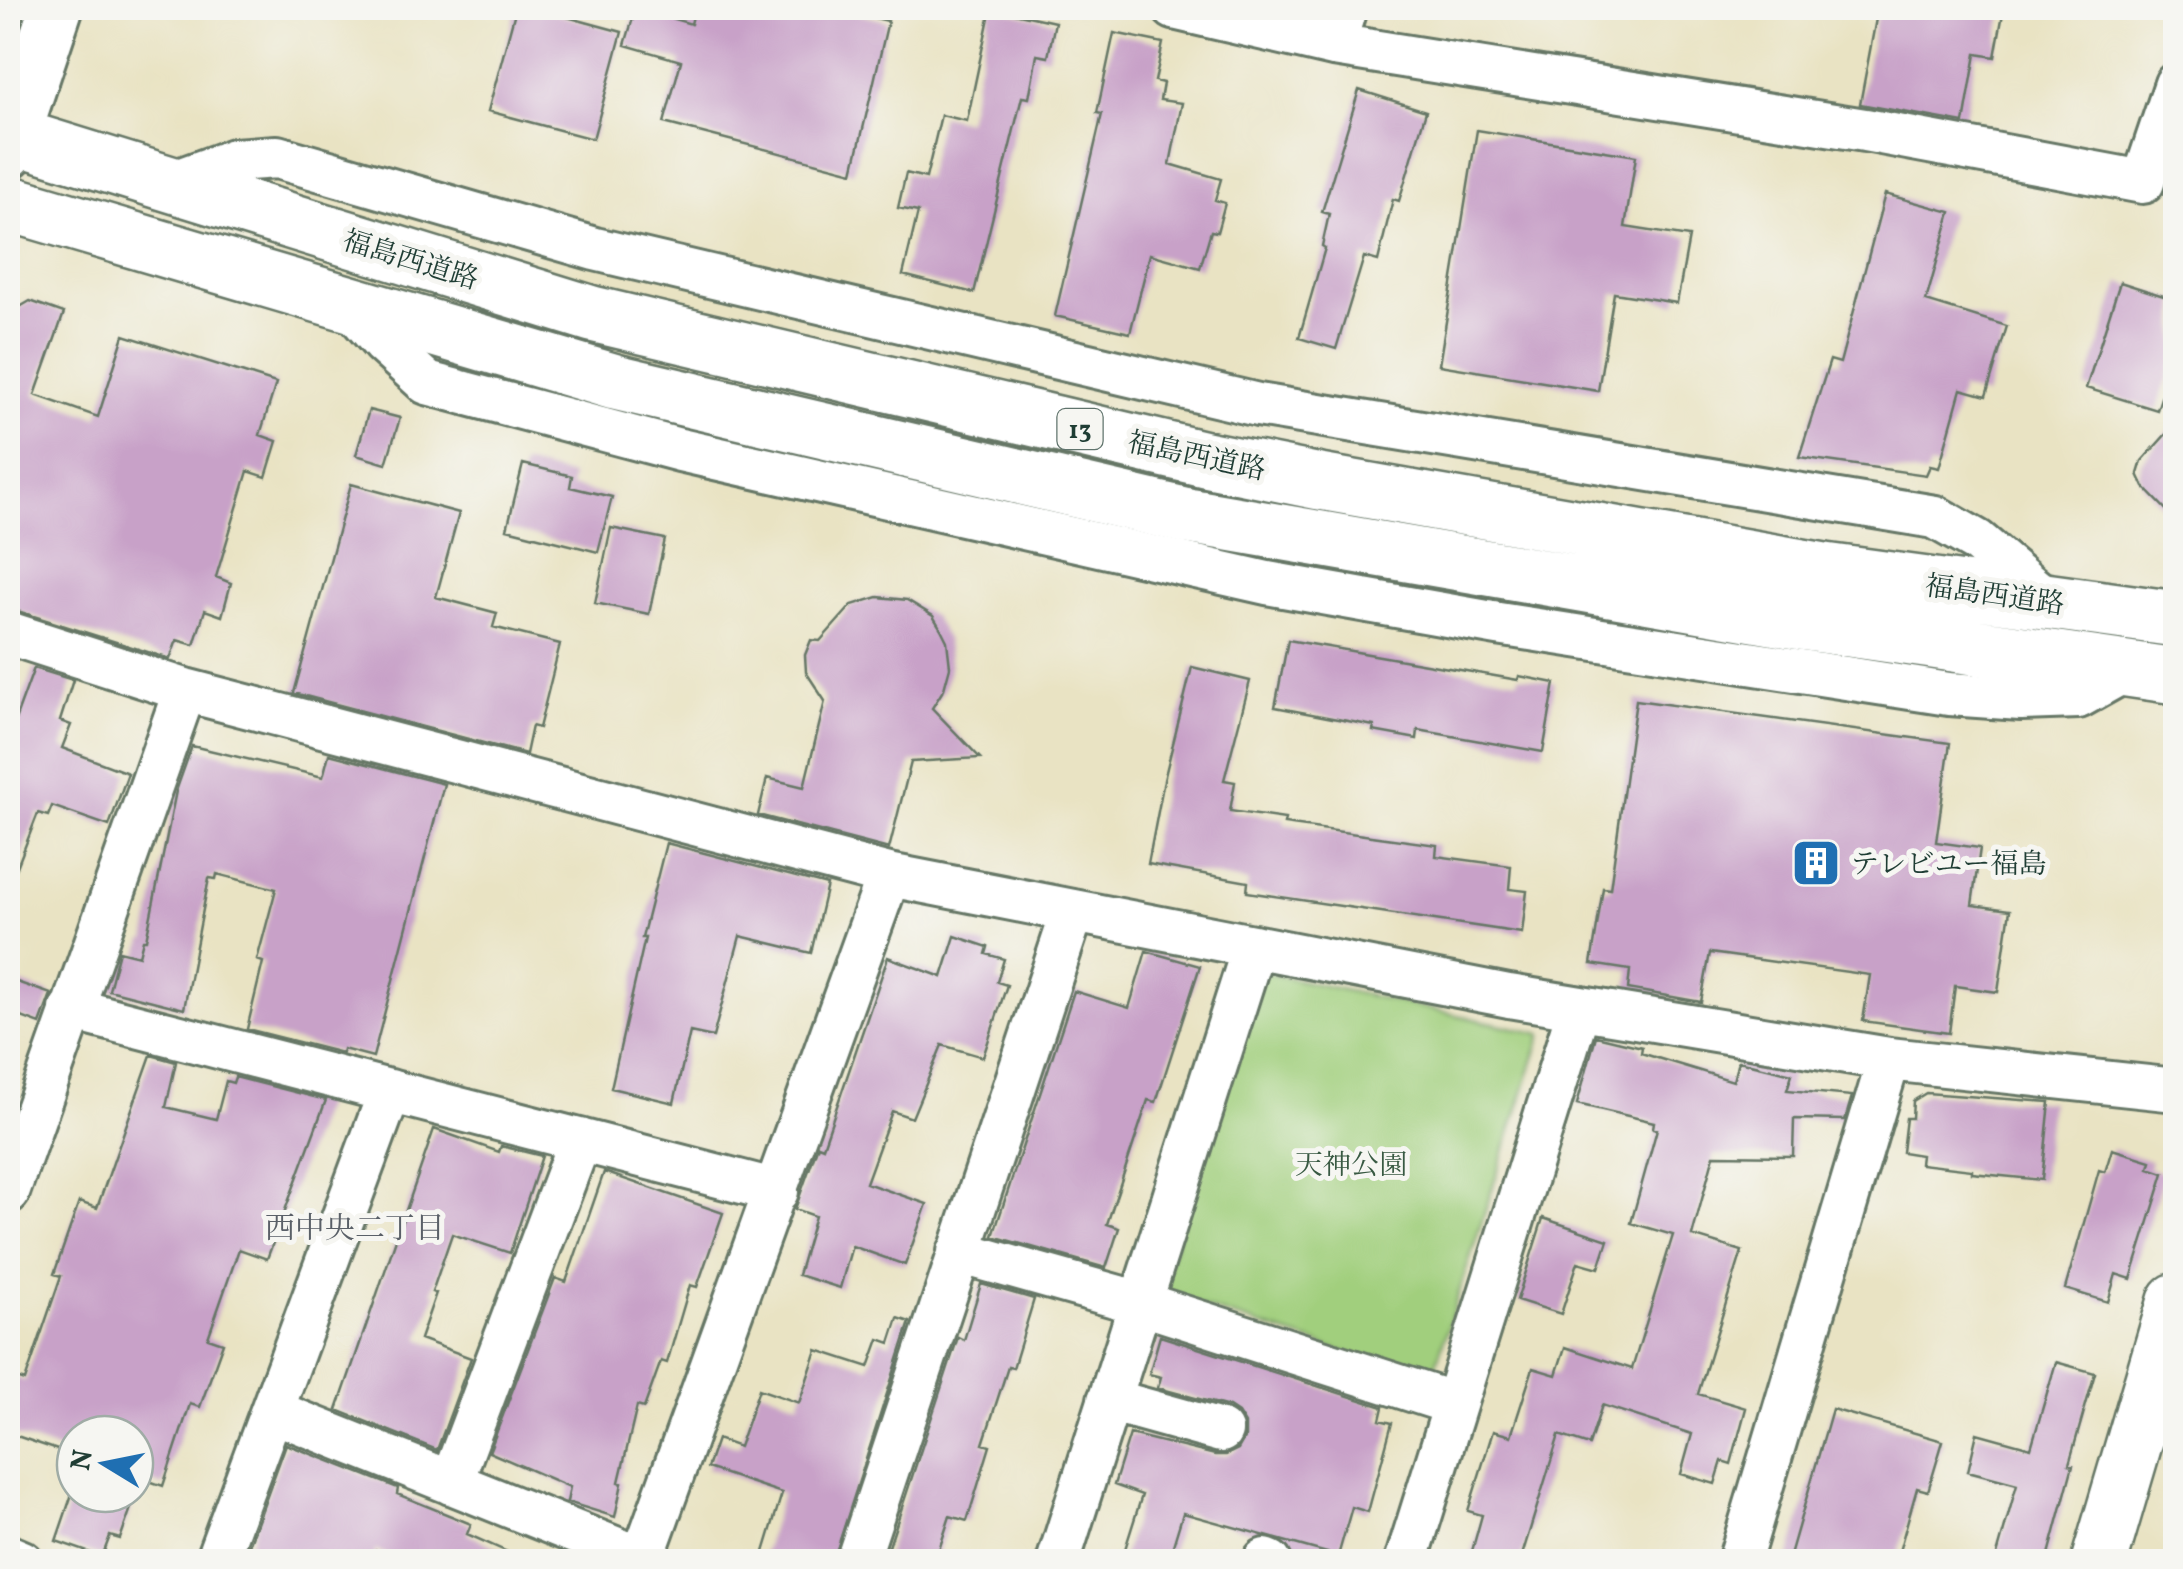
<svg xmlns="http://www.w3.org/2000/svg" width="2183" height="1569" viewBox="0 0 2183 1569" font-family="Vollkorn,'Noto Serif JP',serif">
  <rect width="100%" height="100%" fill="#f6f6f2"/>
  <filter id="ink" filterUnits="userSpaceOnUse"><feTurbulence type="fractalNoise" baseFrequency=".01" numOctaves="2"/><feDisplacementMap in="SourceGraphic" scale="20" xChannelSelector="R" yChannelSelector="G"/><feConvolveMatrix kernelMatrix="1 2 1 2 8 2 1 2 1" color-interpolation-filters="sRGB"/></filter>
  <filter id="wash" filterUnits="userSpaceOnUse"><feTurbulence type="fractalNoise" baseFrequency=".0048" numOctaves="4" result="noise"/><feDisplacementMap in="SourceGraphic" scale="40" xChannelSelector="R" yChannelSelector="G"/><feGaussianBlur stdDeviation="2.25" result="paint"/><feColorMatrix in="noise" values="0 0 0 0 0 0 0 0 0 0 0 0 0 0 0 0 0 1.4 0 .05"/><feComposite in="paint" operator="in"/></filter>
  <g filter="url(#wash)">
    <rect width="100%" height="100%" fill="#e9e3c3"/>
    <!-- green -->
    <path fill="#a1cf7d" stroke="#608658" stroke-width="2.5" d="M1263,972l279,62 -111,346 -272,-87z"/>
    <g id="blocks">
      <!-- building -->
      <path fill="#c8a1c8" d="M516,8h18l88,24 -29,107 -105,-28z
        M636,8l55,16 4,-16h137l56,13 -35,151 -189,-49 17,-62 -56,-16z
        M991,8l64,14 -7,35 -11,-2 -8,43 -7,-1 -48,196 -71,-18 15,-63 -20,-4 8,-35 20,5 15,-63 26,6z
        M1878,8h126l-9,49 -19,-3 -12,69 -104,-19z
        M1114,33l49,10 -8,38 8,2 -3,17 22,3 -12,61 51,15 -6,21 10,3 -8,29 -6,-1 -11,37 -50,-14 -20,79 -75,-17 47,-202 -5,-1z
        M1359,90l67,21 -27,90 -6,-2 -15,62 -14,-4 -28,92 -37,-11 26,-90 -3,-2 7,-32 -7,-2z
        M1477,130l159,26 -11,71 64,10 -12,66 -63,-10 -16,98 -159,-26z
        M1885,194l66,18 -25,89 81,25 -21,70 -25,-7 -22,79 -9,-2 -4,9 -127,-18 31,-97 10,3z
        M2120,282l56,18v53l-19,57 -71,-22z
        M30,301l34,12 -29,82 63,22 26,-82 152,48 -16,52 17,6 -11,36 -18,-6 -32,106 15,6 -9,33 -17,-6 -11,35 -17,-5 -7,19 -162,-51v-294z
        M369,410l31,8 -14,46 -30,-9z
        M2176,423v97l-32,-33 -6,-13 4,-13z
        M523,464l49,12 -2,11 42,10 -14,55 -91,-23z
        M351,484l108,29 -23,84 61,16 -4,14 67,17 -21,84 -7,-2 -6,28 -232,-61z
        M611,528l54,11 -16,75 -54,-11z
        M878,597l29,3 26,16 8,13 6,12 3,26 -6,22 -12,19 48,50 -69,4 -22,87 -131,-34 9,-37 37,9 21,-86 -19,-29 -1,-17 6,-15 9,1 32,-36z
        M1288,640l230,40 1,-4 36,7 -12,69 -125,-22 -1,9 -44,-8 1,-5 -99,-19z
        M1192,667l58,14 -26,99 11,2 -5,29 55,8 -1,5 153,21 -1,11 75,10 -2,23 18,2 -5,42 -275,-41 1,-10 -100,-18 16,-84z
        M34,668l39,12 -13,41 11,4 -9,23 66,25 -19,53 -57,-20 -4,10 -10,-3 -28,72 -2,-146z
        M1636,700l314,43 -14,99 44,6 -8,57 38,5 -12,82 -43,-6 -6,47 -86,-12 7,-46 -160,-22 -9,49 -73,-13 2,-19 -39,-6 12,-76 7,1z
        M192,746l131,31 6,-23 115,30 -71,273 -30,-8 -1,4 -95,-24 16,-67 -6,-2 19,-71 -59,-15 -1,5 -7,-1 -25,131 -75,-19 10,-39 20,5 4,-16h3l30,-149z
        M666,843l161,42 -16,68 -71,-17 -27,101 -23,-5 -16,71 -63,-15 34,-150h-3z
        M955,936l33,11 -2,7 18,5 -7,23 10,3 -24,72 -41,-12 -30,73 -20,-7 -26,72 61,21 -22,61 -53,-19 -12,42 -42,-13 17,-59 -20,-7 23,-64 5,2 65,-190 54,20z
        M1146,951l54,15 -44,136 -8,-2 -41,124 12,4 -13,40 -113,-32 81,-245 55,17z
        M8,979l43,15 -11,30 -32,-12z
        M1596,1036l46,11 -1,6 92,28 5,-20 54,13 -5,16 65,6 -7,24 -51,-1 -1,37 -79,-1 -22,81 50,15 -44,143 48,14 -15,56 -9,-3 -7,23 -34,-10 11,-40 -90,-29 -13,40 -30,-10 -39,127h-51l13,-47 -14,-4 25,-80 18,5 22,-68 23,7 9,-28 67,22 41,-134 -42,-12 26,-94 -4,-1 1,-6 -77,-18z
        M151,1055l25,7 -10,45 50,12 10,-38 7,2 2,-6 91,23 -59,159 -28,-10 -31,89 15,5 -23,64 -10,-3 -27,82 -28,-10v-42h-60v22l-67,-23v-58l17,6 36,-105 -7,-2 25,-72 18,6z
        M1926,1093l124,9 -8,78 -70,-7v-3l-52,-6 1,-9 -19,-3 4,-34h6l1,-17z
        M434,1129l65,23 2,-6 41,10 -32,97 -58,-19 -20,58 4,1 -16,46 51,19 -34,92 -100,-40z
        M2112,1149l39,12 -2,7 15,5 -33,106 -15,-5 -8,28 -43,-13 34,-119 6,2z
        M604,1172l119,41 -26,74 -7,-2 -23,78 -6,-2 -17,47 -7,-2 -18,76 3,1 -7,34 -48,-15 3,-15 -81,-35 66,-174 11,4z
        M1543,1218l65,22 -9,28 -21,-6 -17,52 -44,-14z
        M981,1284l53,15 -21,69 -5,-1 -25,77 7,2 -23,75 -17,-5 -15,46h-51l74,-225 6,3z
        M898,1318l12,4 -77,240h-72l21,-69 -75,-25 10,-29 22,8 20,-58 40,14 18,-53 52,17 10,-28 11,4z
        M1160,1336l223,71 -3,13 12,3 -24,89 -16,-5 -14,49 -155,-43 -15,49h-47l21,-67 -28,-10 16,-51 85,21h11l12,-6 7,-12v-13l-7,-11 -9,-6 -71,-19 3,-11 -12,-3z
        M2056,1362l39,11 -26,91 4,1 -26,97h-52l22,-78 -49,-13 9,-38 54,15z
        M1832,1409l111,32 -15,50 -11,-3 -21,74h-108z
        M286,1444l112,44 -1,6 74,30 -4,10 63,28h-127l-27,-12 -4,12h-129z
        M72,1494h64l-16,45 -10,-3 -8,21 -46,-16z"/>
    </g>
  </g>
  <g filter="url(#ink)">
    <use href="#blocks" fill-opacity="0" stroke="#676" stroke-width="2.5"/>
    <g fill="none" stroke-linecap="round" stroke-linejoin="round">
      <!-- minor casing -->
      <g stroke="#676" stroke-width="48">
        <path id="minor" d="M1174,8l160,37 531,85 278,52 33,-98
          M1334,45l11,-37
          M168,184l66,-24 43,-3 318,92 663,156 677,112 42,24 71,60
          M349,304l34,39 44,40 253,67 587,133 231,41 451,70 72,5 57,-2 50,-28
          M8,633l177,57 704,185 620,121 380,63 287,31
          M71,1009l706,182
          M8,1192l177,-502
          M959,1252l181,51 315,101
          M1109,1400l112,31
          M272,1411l370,148
          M451,1483l129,-343
          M8,1556l14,6
          M1265,1560l5,2
          M216,1562l174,-471
          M641,1562l248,-687
          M857,1562l216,-651
          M1058,1562l196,-616
          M1406,1562l173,-554
          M1739,1562l150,-503"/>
      </g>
      <!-- tertiary casing -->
      <g stroke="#676" stroke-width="58">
        <path id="tertiary" d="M8,152l48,-144"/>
      </g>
      <!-- primary casing -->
      <g stroke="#676" stroke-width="60">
        <path id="primary" d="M2099,1562l77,-261"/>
      </g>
      <!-- trunk casing -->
      <g stroke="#676" stroke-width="60">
        <path id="trunk" d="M8,134l584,180 613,145 115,23 505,89 351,48
          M8,203l607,179 573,134 613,106 375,54"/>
      </g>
      <!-- minor -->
      <use href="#minor" stroke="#fff" stroke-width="42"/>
      <!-- tertiary -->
      <use href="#tertiary" stroke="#fff" stroke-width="52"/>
      <!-- primary -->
      <use href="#primary" stroke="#fff" stroke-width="55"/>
      <!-- trunk -->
      <use href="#trunk" stroke="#fff" stroke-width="55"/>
    </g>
  </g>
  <!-- icons -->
  <defs>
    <g id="building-square" transform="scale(2.5)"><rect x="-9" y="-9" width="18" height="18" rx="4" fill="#1f6fb2" stroke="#f6f6f2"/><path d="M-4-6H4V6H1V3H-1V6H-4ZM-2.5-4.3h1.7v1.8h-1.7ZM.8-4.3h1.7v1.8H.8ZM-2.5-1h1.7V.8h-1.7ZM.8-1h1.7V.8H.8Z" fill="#fff"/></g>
  </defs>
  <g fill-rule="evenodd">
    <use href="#building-square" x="1816" y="863"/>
  </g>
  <g text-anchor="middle" stroke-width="10" stroke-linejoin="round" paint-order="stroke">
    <!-- shield labels -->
    <rect fill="#f6f6f2" stroke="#60746d" stroke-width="2.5" x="1057.5" y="409" width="45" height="40" rx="8"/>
    <g font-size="25" font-weight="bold" fill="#1f3d34">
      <text x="1080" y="438">13</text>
    </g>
    <!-- street labels -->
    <g font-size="28" fill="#1f3d34" stroke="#f6f6f2">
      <text transform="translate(411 259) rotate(17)" y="10">福島西道路</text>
      <text transform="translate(1197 455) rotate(12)" y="10">福島西道路</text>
      <text transform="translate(1995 594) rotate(8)" y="10">福島西道路</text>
    </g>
    <!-- poi labels -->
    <g font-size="28" fill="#1f3d34" stroke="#f6f6f2" text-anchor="start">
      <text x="1851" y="873">テレビユー福島</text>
    </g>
    <!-- park labels -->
    <g font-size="28" fill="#395a43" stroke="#f6f6f2">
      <text x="1351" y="1174">天神公園</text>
    </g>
    <!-- neighbourhood labels -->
    <g font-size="30" fill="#5a6068" stroke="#f6f6f2">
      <text x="355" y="1238">西中央二丁目</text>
    </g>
  </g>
  <!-- margin -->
  <rect width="2183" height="1569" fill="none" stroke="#f6f6f2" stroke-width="40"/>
  <!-- north arrow -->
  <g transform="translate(105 1464) rotate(280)"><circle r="48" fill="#f6f6f2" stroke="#a0aca6" stroke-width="2.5"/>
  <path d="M0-8L18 38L0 25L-18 38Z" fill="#1f6fb2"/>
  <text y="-15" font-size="28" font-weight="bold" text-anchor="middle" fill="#1f3d34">N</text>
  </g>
</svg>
